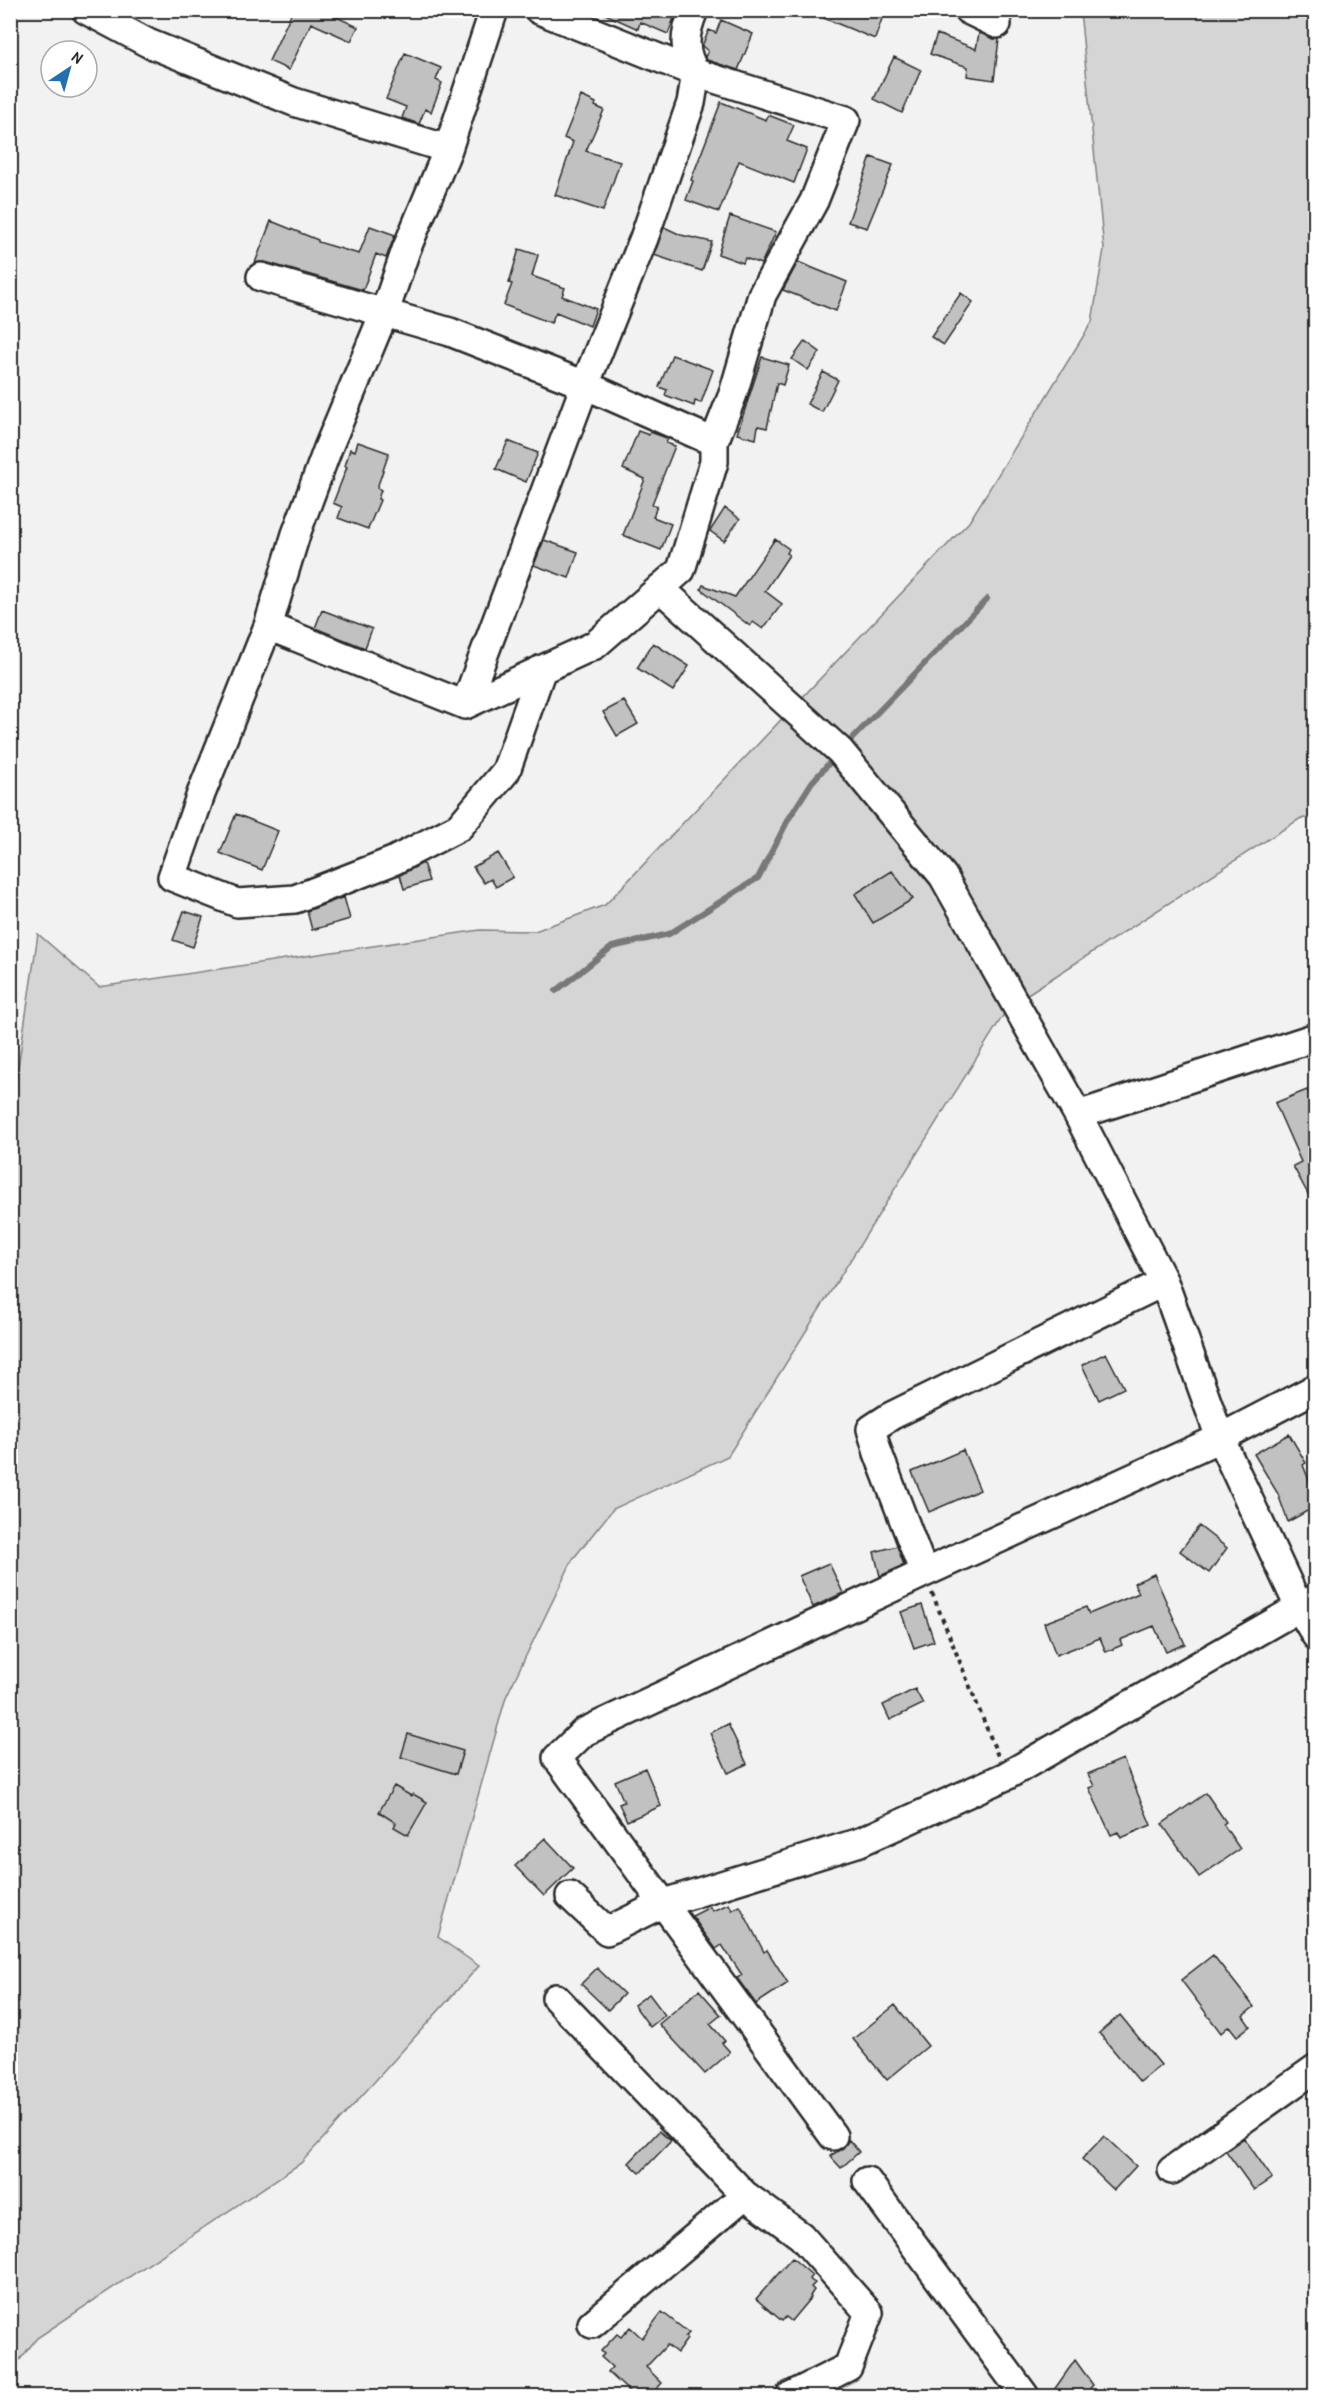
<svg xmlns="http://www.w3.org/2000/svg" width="1326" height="2407" viewBox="0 0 1326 2407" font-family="'Patrick Hand',sans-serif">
  <rect width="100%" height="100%" fill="#f2f2f2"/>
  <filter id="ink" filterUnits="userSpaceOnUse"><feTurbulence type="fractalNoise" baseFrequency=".0167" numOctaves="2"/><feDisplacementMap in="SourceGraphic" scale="12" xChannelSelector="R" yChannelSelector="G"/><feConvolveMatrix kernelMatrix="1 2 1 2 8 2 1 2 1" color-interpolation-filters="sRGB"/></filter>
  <g filter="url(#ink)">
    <!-- green -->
    <path fill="#d5d5d5" stroke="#808080" stroke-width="1.5" d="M1080,11h235v808l-14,-1 -292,188 -281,450 -115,53 -40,50 -67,138 -68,240 41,29 -178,197 -264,175 -26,33 -1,-1288 6,-2 22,-147 61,53 381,-57 55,1 70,-26 364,-383 123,-200 12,-73z"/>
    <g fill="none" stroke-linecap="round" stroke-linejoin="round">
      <!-- stream -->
      <path stroke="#787878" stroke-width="6" d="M846,745l141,-146
        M556,991l56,-44 57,-13 89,-56 30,-58 24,-38 20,-22"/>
    </g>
    <!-- building -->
    <path fill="#c1c1c1" stroke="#2b2b2b" stroke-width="1.5" d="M284,10h38l36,17 -7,14 -40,-18 -22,47 -20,-9 22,-47z
      M596,10h81l-9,24 -28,-12 -2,7z
      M810,10h75l-10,29 -66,-27z
      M721,20l32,14 -15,36 -31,-10 -2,-3 3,-6 -6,-5 7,-16 7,3z
      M979,33l20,6 -5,41 -27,-4 1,-9 -38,-13 7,-20 39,15z
      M405,53l36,15 -5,12 6,3 -11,29 -6,-3 -6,15 -17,-6 4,-11 -20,-8z
      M894,57l27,13 -19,43 -28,-14z
      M581,96l15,7 -1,3 9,4 -18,41 34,11 -17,49 -48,-16 18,-53 -9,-4z
      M721,102l45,18 2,-5 26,10 -7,16 20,8 -13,34 -55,-22 -20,51 -33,-12 7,-19 -2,-1z
      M871,157l22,8 -26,63 -19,-6z
      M730,216l46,16 -15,32 -16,-6 -2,5 -25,-9z
      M271,221l47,19v2l41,12 11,-28 25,9 -9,23 -10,-4 -13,36 -98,-28 -10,1z
      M664,227l17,8 31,7 -10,29 -48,-16z
      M519,249l19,6 -6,21 33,12 -3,8 34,13 -6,17 -34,-14 -5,11 -47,-18 8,-21 -3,-1z
      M798,262l49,20 -11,29 -53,-21z
      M961,293l12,9 -29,43 -13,-8z
      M805,341l15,11 -12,18 -16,-11z
      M672,355l41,15 -12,33 -6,-2 -1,5 -29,-11 2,-5 -8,-3z
      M762,357l27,8 -6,20 -6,-2 -10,45 -9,-2 -2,13 -19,-5z
      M823,372l15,8 -16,32 -15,-8z
      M638,431l11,4 1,-3 14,5 4,2 -2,4 9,3 -23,58 5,2 -4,11 18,7 -10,26 -38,-15 22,-56 -22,-10z
      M508,441l30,12 -12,29 -30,-13z
      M358,442l31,11 -12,35 4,2 -3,9 2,1 -12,29 -30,-11 4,-11 -9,-4 14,-36 -2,-1 5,-17 5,2z
      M725,508l15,11 -16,22 -14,-10z
      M775,539l14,10 -2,4 2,2 -24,36 17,13 -19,25 -10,-7 -3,4 -49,-37 2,-4 32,12z
      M544,540l34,12 -9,26 -35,-13z
      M322,610l50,19 -7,19 -50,-20z
      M653,643l36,23 -16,25 -36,-23z
      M624,701l14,23 -21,12 -14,-24z
      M236,814l42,17 -16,39 -42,-17z
      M498,853l15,24 -17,10 -5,-8 -7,4 -11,-16z
      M423,863l6,18 -25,8 -4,-14z
      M892,871l21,28 -40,24 -18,-29z
      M344,897l6,22 -38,11 -5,-19z
      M184,911l19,6 -10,30 -20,-7z
      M1307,1090l9,16v103l-23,-43 8,-4 -26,-59z
      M1106,1353l18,35 -25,12 -17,-35z
      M1289,1434l17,29 -3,2 13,33v8l-28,16 -10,-28 -24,-40z
      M963,1450l17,40 -51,22 -17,-40z
      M1199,1526l28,22 -18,25 -29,-22z
      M897,1546l7,19 -24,11 -6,-24z
      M829,1563l14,30 -30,14 -14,-31z
      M1154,1574l31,70 -19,8 -12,-26 -34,14 2,5 -16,7 -6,-14 -44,17 -12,-32 42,-16 3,7 50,-21 -5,-10z
      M922,1605l12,36 -20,7 -13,-36z
      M915,1689l8,15 -33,16 -7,-15z
      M728,1724l19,40 -19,9 -18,-40z
      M408,1734l55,17 -7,23 -55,-17z
      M1123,1759l28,66 -30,13 -3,-6 -7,3 -22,-47 5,-2 -6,-12z
      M645,1768l16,38 -34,15 -8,-17 5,-2 -9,-21z
      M394,1786l17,10 2,-2 14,8 -19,33 -14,-8 2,-4 -17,-11z
      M1206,1793l20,29 -3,2 17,25 -41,28 -37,-53z
      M545,1838l28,30 -29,28 -29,-30z
      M729,1904l3,6 8,-4 24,46 3,-2 21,33 -32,21 -19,-26 5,-3 -20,-30 -6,4 -24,-33 18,-9 2,4z
      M1213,1955l41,52 -11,9 7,10 -13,10 -8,-10 -8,7 -40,-53z
      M597,1968l27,26 -16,16 -27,-26z
      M699,1990l22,25 -11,9 15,17 -3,2 8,9 -25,22 -46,-50z
      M649,1994l16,21 -15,12 -16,-22z
      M895,2005l33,41 -41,34 -34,-41z
      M1120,2015l41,50 -21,17 -41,-49z
      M659,2131l12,10 -31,32 -11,-10z
      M1104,2136l32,30 -22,24 -32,-31z
      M1244,2138l28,40 -18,12 -28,-39z
      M849,2140l10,12 -18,16 -11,-12 13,-8z
      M792,2258l20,17 -3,4 6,4 -4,4 3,3 -4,6 1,1 -20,24 -5,-4 -4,4 -26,-22z
      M662,2312l27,21 -4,4 2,2 -10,14 -10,-8 -21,22 16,16 -13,14h-14l-27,-25 4,-5 -11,-10 3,-3 -3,-3 16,-17 4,3 9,-10 12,11z
      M1075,2360l18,25 -10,12h-34z"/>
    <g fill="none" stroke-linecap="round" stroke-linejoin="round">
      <!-- minor casing -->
      <g stroke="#2b2b2b" stroke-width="32">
        <path id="minor" d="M86,10l62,33 146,59 154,47
          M494,10l-46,139 -42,101 -21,61 -57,137 -32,86 -28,92 -67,168 -29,83 65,26 58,-4 98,-38 66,-34 47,-56 36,-102
          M968,10l29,14
          M261,277l189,55 135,53 129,57
          M660,588l180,163 103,125 135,239 86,167 56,156 79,169 17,29
          M268,626l197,79 130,-60 86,-75 33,-108v-20l19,-48 29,-99 52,-94 32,-81 -150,-47 -157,-63
          M465,705l120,-320 59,-147 47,-135 5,-30c-14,-22 -12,-39 -2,-63
          M1078,1115l238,-78
          M924,1573l-46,-120 -7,-24 20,-13 273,-134
          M570,1896l37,35 57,-28 196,-61 146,-66 310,-178
          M556,1998l189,197 56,41 68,77 -21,54 -58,29
          M833,2136l-276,-378 27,-26 340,-159 296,-135 96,-50
          M1172,2170l144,-102
          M867,2181l158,215
          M592,2324l153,-129"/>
      </g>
      <!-- path -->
      <path stroke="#2b2b2b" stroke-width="4" stroke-dasharray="4.5 4.5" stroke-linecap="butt" d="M932,1593l66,163"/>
      <!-- minor -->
      <use href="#minor" stroke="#fff" stroke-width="27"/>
    </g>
  </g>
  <!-- margin -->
  <rect width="1326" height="2407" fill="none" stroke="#fff" stroke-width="36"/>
  <rect x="18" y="18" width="1290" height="2371" fill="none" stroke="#2b2b2b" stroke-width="2" filter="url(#ink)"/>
  <!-- north arrow -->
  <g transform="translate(69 69) rotate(36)"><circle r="28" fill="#ffffff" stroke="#aaaaaa" stroke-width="1.5"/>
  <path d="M0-4.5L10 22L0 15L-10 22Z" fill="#1f6fb2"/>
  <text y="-9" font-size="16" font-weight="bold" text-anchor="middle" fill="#2b2b2b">N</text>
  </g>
</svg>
